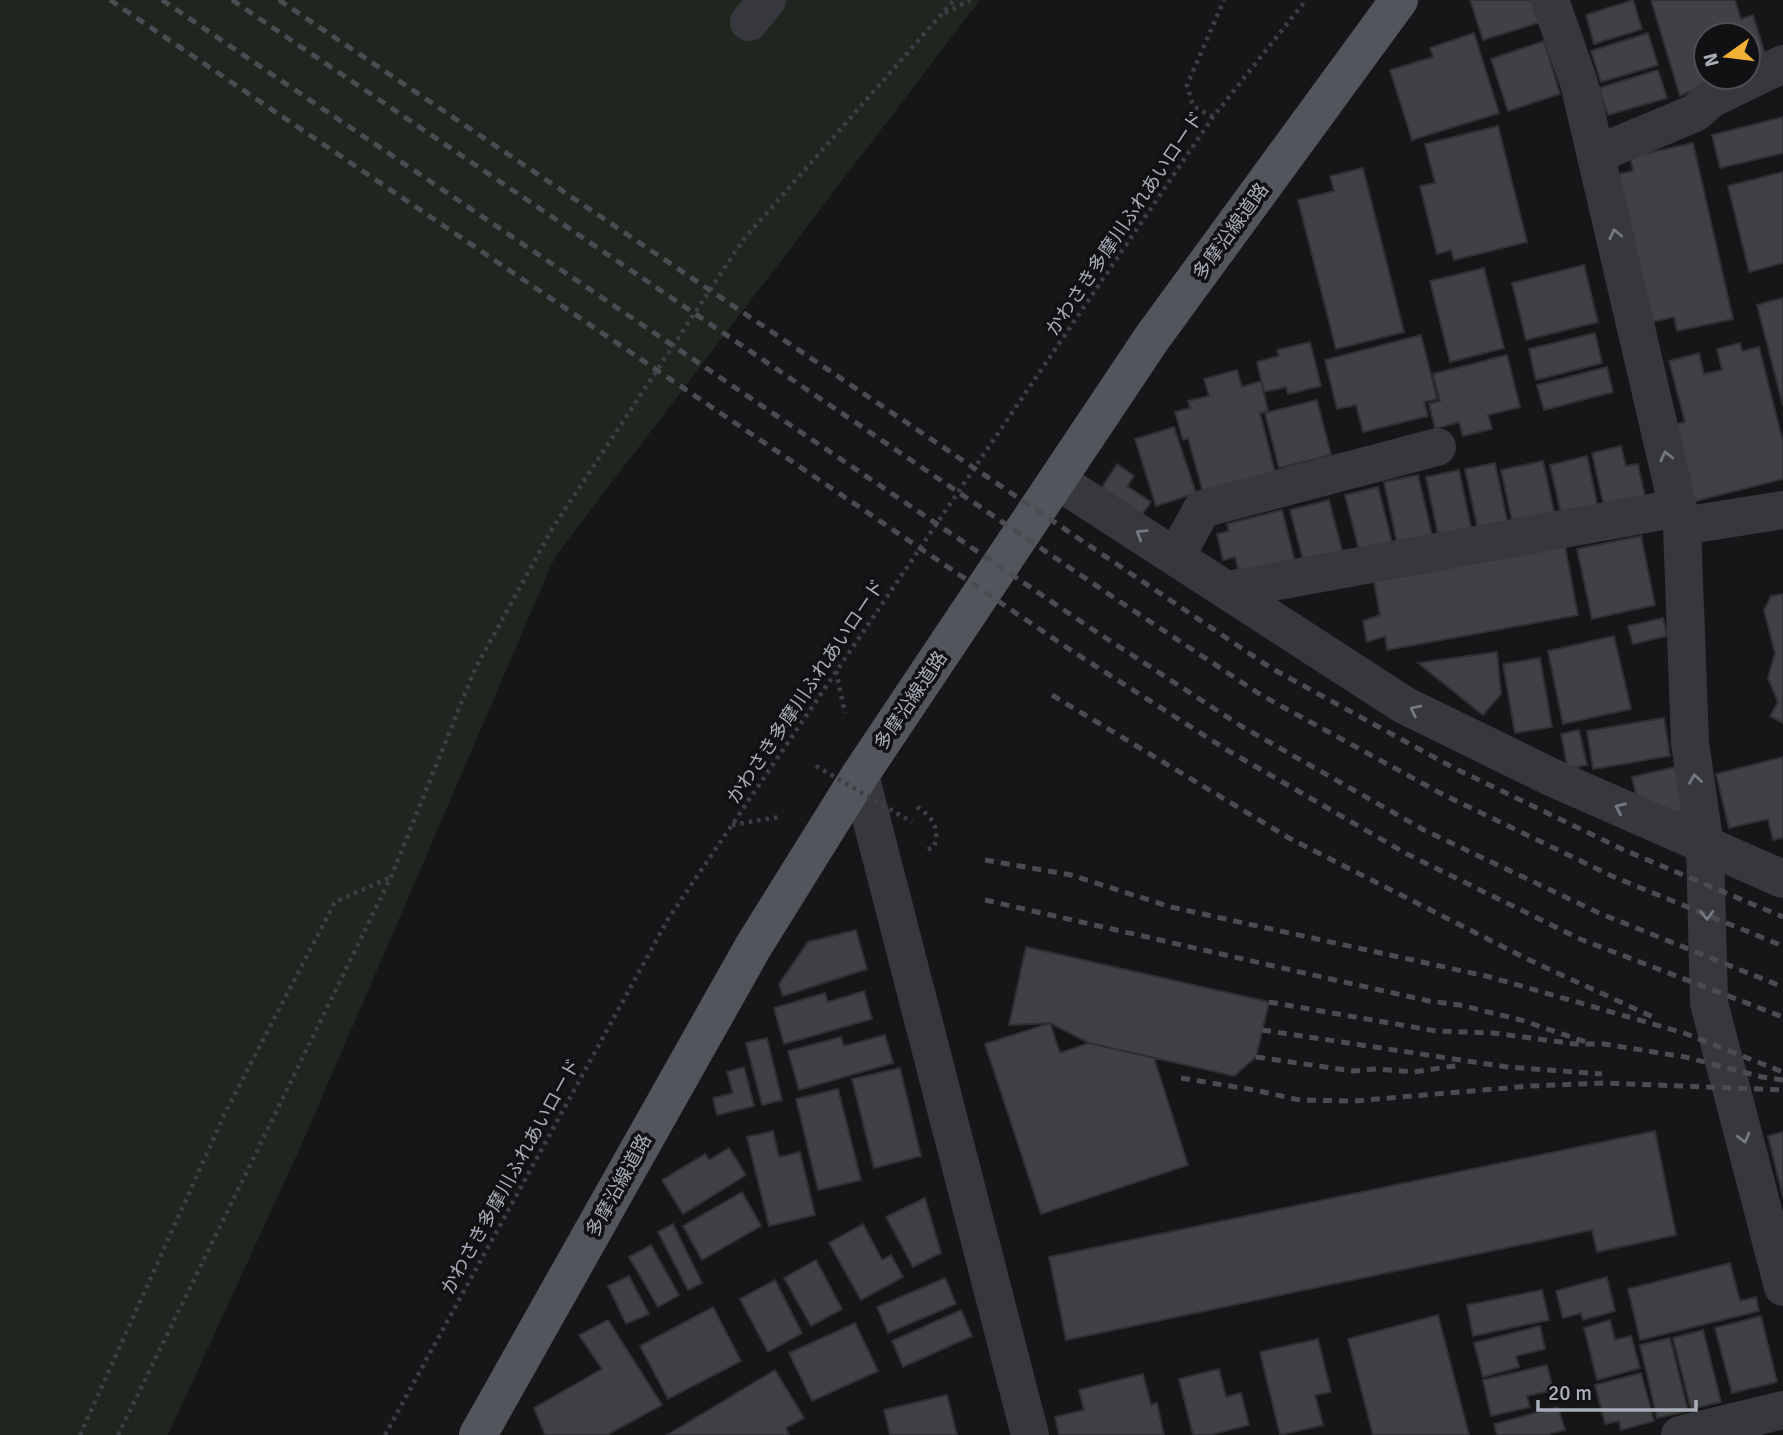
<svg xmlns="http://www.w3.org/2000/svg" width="1783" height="1435" viewBox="0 0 1783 1435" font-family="Signika,'Noto Sans JP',sans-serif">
  <rect width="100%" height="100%" fill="#161618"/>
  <!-- green -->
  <path fill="#1e261f" d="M0,0h980l-425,557 -250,580 -137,298h-168z"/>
  <!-- building -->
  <path fill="#404145" stroke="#303034" stroke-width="2" d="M1470,0h62l9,22 -58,18z
    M1633,0l9,29 -48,15 -8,-29z
    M1651,0h84l6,19 12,-4 13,42 -18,8v-30h-42v42h16l-42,19z
    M1474,33l25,80 -87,27 -22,-70 43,-13 -3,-9z
    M1648,33l10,32 -57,17 -10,-31z
    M1544,41l16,53 -52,17 -17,-52z
    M1658,70l9,28 -59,17 -9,-27z
    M1783,117v36l-63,15 -8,-33z
    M1498,126l29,116 -73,18 -3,-10 -14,4 -17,-68 15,-3 -10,-39z
    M1693,143l40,176 -56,12 -3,-14 -22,5 -34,-148 15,-3 -3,-14z
    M1363,168l41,164 -68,17 -38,-149 36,-9 -4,-15z
    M1783,172v91l-34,9 -21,-86z
    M1584,265l14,57 -72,18 -14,-57z
    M1484,268l20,80 -54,14 -20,-81z
    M1783,298v108l-26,-101z
    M1595,333l7,30 -66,17 -7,-31z
    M1421,335l16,64 -13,3 4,14 -65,16 -7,-27 -19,4 -12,-49z
    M1310,342l11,44 -33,8 -2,-7 -22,5 -7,-30 22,-6 -2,-6z
    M1740,343l2,8 17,-4 24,95v37l-91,23 -19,-77 12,-3 -16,-61 30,-8 5,21 18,-4 -5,-21z
    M1507,355l13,52 -32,8 4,14 -29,7 -4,-14 -24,7 -6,-25 11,-3 -7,-27z
    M1607,367l6,25 -69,18 -7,-25z
    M1237,370l5,17 19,-6 7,30 -8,2 15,59 -72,20 -15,-54 -5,2 -8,-28 15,-4 -2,-7 21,-5 -5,-17z
    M1317,400l14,55 -52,13 -14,-55z
    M1174,427l22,66 -40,13 -21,-67z
    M1621,446l5,20 12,-2 9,42 -41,9 -14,-62z
    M1587,456l12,57 -36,9 -13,-57z
    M1543,461l13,60 -42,9 -13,-60z
    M1495,463l14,66 -30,6 -14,-66z
    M1117,464l17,12 -7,10 24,16 -10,14 -40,-27z
    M1459,470l14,67 -33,7 -14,-67z
    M1418,475l15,65 -35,8 -14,-66z
    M1378,487l16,63 -33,8 -16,-63z
    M1329,500l15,58 -39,10 -15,-58z
    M1282,510l15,60 -57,6 -5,-19 -12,3 -6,-26 12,-3 -2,-7z
    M1641,536l14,69 -63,14 -15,-70z
    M1564,541l14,74 -191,35 -2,-14 -18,6 -4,-21 17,-6 -7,-39z
    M1783,594v129l-13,-7 8,-14 -10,-24 7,-25 -11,-43 7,-14z
    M1663,618l4,18 -34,8 -5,-18z
    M1614,636l17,73 -68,15 -15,-73z
    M1497,652l4,42 -18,21 -65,-52z
    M1540,658l12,69 -37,6 -12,-69z
    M1664,718l6,38 -77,13 -6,-38z
    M1579,730l8,35 -19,4 -7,-35z
    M1783,757v81l-10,2 -5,-21 -39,9 -13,-54z
    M1676,767l9,45 -25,5 -21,-10 -7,-30z
    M856,930l11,39 -84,27 -4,-12 29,-42z
    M1026,947l243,55 -13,55 -22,19 -145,-33 -39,-20 -41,2z
    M864,991l8,28 -88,25 -10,-36 51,-15 3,9z
    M1050,1023l10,30 29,-10 65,15 34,107 -147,49 -56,-170z
    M885,1035l8,28 -94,27 -11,-39 53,-14 3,9z
    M767,1038l15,62 -20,5 -16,-62z
    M744,1067l10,39 -37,9 -4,-17 20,-5 -6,-21z
    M900,1068l21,88 -47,12 -22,-89z
    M838,1089l23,91 -43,10 -22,-91z
    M773,1131l6,26 21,-5 15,63 -46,11 -22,-89z
    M1655,1131l21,104 -79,17 -5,-22 -526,110 -17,-83z
    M1783,1132v65l-15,-61z
    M729,1148l17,27 -63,39 -21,-34 43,-26 4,6z
    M742,1192l19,34 -59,34 -19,-34z
    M925,1198l16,55 -28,14 -27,-50z
    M673,1224l29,59 -14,7 -30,-58z
    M863,1224l19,36 9,-5 12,22 -42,23 -32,-57z
    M651,1245l28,50 -21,12 -29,-50z
    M816,1260l26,49 -31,17 -27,-48z
    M1730,1263l10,38 16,-4 3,14 -119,29 -12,-51z
    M629,1276l20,38 -23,10 -18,-38z
    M1607,1277l8,34 -32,9 -2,-7 -18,5 -7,-27z
    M945,1278l11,26 -68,29 -11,-26z
    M775,1280l27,53 -34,19 -28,-53z
    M1542,1290l7,30 -76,16 -6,-31z
    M713,1307l28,54 -73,38 -28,-53z
    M961,1310l11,26 -69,31 -11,-26z
    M1438,1315l31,120h-96l-25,-96z
    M1761,1316l16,66 -45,11 -17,-65z
    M608,1320l54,85 -55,30h-62l-11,-27 68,-39 -23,-34z
    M1610,1320l5,20 16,-4 9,32 -43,12 -13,-52z
    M855,1323l23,48 -66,30 -23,-48z
    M1540,1326l5,23 -29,7 3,11 -36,10 -9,-34z
    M1703,1330l18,72 -30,7 -18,-71z
    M1670,1338l18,73 -31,7 -17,-73z
    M1318,1339l13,53 -16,3 8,30 -43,10 -20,-83z
    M1547,1365l6,25 -26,6 3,11 -39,9 -8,-36z
    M1219,1369l7,28 15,-4 8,32 -39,10h-17l-14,-56z
    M775,1370l29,48 -18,10 3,7h-122z
    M1641,1373l13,48 -33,9 -2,-9 -14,3 -10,-39z
    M1143,1374l8,31 6,-2 7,32h-105l-4,-18 29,-7 -5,-20z
    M947,1395l10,40h-67l-6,-25z
    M1558,1407l7,23 -20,5h-48l-3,-11z"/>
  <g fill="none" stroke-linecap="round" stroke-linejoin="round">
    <!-- path -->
    <path stroke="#3d3f44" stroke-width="4.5" stroke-dasharray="3.5 5" stroke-linecap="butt" d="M945,13l25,-13
      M1213,117l-20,-11 -6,-21 37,-85
      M836,671l9,42
      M917,807c16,10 23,21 17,40l-8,3
      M732,825l47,-8
      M80,1435l146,-324 109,-209 56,-25
      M118,1435l273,-558 84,-208 77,-140 191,-289 211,-240
      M385,1435l283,-516 545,-802 93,-117"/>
    <!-- minor -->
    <path stroke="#37383d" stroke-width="38" d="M1550,0l29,83 103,443 8,217 15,103 4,157 74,284
      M749,22l18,-22
      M1597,154l98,-41 16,-14 72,-35
      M1058,481l346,224 147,72 232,102
      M1682,526l101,-16
      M1176,556l26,-47 235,-62
      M1228,590l450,-82
      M860,775l170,660
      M1680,1435l103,-25"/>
    <!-- major -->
    <path stroke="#53555c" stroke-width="38" d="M478,1435l275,-488 107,-172 292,-437 247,-338"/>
    <!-- rail -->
    <path stroke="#4a4c52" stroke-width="5" stroke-dasharray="9 7" stroke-linecap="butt" d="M110,0l962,651 155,99 180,104 173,85 203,78
      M162,0l930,629 149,97 183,104 175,83 184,74
      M232,0l881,597 148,98 181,99 172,83 169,69
      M279,0l992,668 181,99 172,83 159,67
      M1052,695l237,143 238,121 126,58
      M985,860l86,15 100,32 319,70 194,56 99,39
      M985,900l341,78 103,23 31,4 61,15 71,24
      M1269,1002l167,29 57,2 83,11h28l81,13 77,20 21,3
      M1262,1030l245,37 95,7
      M1256,1057l97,14 24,-2 36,3 48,-7
      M1181,1078l73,12 46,10 54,1 176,-15 75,-3 178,7"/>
    <!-- path-bridge -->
    <path stroke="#3d3f44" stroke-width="4.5" stroke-dasharray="3.5 5" stroke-linecap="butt" d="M816,766l96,56"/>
  </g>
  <!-- one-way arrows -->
  <defs><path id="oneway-chevron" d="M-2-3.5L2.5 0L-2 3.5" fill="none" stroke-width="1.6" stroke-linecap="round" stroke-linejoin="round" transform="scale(1.75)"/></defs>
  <g stroke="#757881">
    <use href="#oneway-chevron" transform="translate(1615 234) rotate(-103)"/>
    <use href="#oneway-chevron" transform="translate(1666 456) rotate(-103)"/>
    <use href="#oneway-chevron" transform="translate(1141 534) rotate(-148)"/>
    <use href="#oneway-chevron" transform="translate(1415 710) rotate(-154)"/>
    <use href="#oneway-chevron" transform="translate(1695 779) rotate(-98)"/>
    <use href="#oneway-chevron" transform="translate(1620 808) rotate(-156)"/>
    <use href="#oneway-chevron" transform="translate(1707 915) rotate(88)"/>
    <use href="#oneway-chevron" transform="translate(1744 1138) rotate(75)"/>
  </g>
  <g text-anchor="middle" stroke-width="7" stroke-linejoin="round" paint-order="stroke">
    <!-- street labels -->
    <g font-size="19" fill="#a8adb8" stroke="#111113">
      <text transform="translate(1124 223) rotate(-56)" y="7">かわさき多摩川ふれあいロード</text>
      <text transform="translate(1230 231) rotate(-54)" y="7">多摩沿線道路</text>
      <text transform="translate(805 691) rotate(-56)" y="7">かわさき多摩川ふれあいロード</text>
      <text transform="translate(910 700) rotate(-56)" y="7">多摩沿線道路</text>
      <text transform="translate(510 1176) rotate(-61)" y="7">かわさき多摩川ふれあいロード</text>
      <text transform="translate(618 1185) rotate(-61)" y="7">多摩沿線道路</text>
    </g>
  </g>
  <!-- north arrow -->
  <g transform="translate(1727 56) rotate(256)"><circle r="33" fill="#111113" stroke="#4d4f55" stroke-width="2"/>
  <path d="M0-5L12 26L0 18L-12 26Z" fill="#f2b134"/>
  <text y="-10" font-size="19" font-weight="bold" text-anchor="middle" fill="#a8adb8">N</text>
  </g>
  <!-- scale -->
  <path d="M1538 1400v10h158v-10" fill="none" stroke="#a8adb8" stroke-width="3.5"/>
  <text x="1548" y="1400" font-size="21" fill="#a8adb8" stroke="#111113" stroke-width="5" paint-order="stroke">20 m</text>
</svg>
